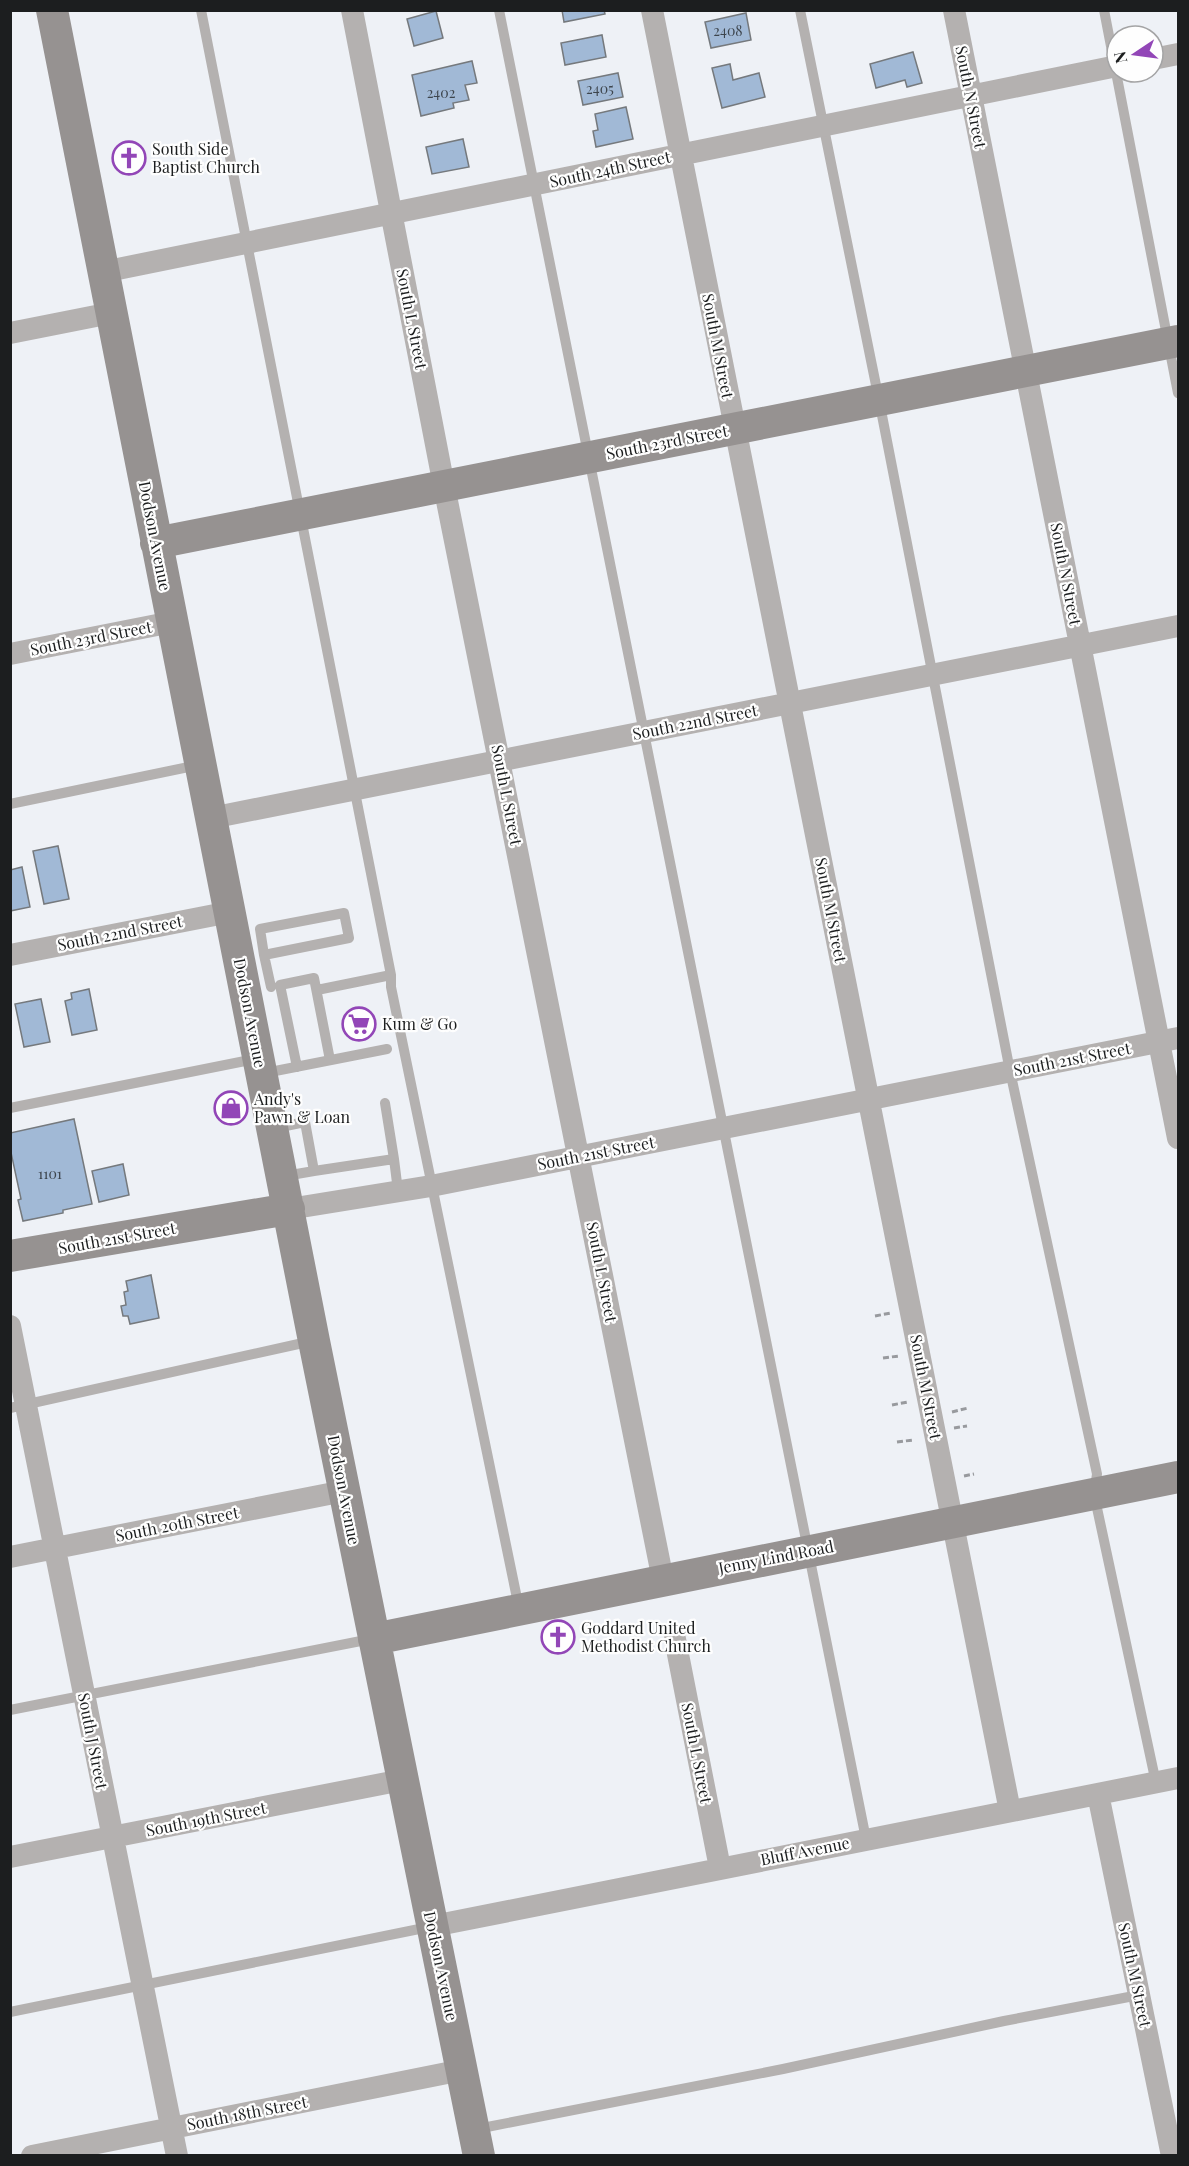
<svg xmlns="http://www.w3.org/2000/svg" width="1189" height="2166" viewBox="0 0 1189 2166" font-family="'Playfair Display',serif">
  <rect width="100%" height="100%" fill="#eef1f6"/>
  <!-- building -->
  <path fill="#a1b9d6" stroke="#75797d" stroke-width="1.5" d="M562,10h42l1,4 -41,8z
    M436,11l7,27 -29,8 -7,-27z
    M746,13l5,27 -40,8 -6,-26z
    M602,35l4,22 -41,8 -4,-22z
    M913,52l9,31 -15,4 -2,-7 -29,8 -6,-24z
    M472,61l5,22 -12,2 4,15 -16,3 1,5 -33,8 -9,-41z
    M730,64l3,16 26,-7 6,24 -43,11 -10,-40z
    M618,73l5,24 -40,8 -5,-24z
    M626,107l7,32 -37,8 -3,-16 5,-1 -3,-16z
    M463,139l6,28 -37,7 -6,-27z
    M58,846l11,53 -25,5 -11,-53z
    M22,867l8,40 -20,4v-41z
    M89,989l8,41 -25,5 -7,-34 7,-2 -1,-6z
    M41,999l9,43 -26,5 -9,-43z
    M74,1119l18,85 -29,6v3l-40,8 -5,-21 3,-1 -11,-51v-15z
    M123,1164l6,31 -30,7 -7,-31z
    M151,1275l8,43 -29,6 -2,-8h-5l-2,-10 5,-1 -2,-13 4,-1 -2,-10z"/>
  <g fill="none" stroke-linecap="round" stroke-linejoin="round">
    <!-- path -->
    <path stroke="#989a9e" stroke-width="3" stroke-dasharray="6 3" stroke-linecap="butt" d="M875,1316l16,-3
      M883,1358l16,-2
      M892,1405l16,-3
      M952,1412l16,-4
      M954,1428l13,-2
      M897,1442l16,-2
      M964,1476l10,-2"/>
    <!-- lane -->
    <path stroke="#b4b1b0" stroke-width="10" d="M201,10l190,965v12l128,621
      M499,10l367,1829
      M800,10l79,390 131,671 87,403 -3,20 62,289
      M1104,10l74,383
      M10,804l188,-39
      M264,955l-4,-26 84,-16 5,25 -85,17 7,32
      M317,990l74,-15
      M297,1067l-17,-82 34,-7 16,82
      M265,1073l122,-24
      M10,1108l245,-49
      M276,1128l29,-6 9,49 80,-12 -9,-56
      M394,1159l4,32
      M285,1176l29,-5
      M10,1408l302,-67
      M10,1710l361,-71
      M10,2012l419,-85
      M477,2129l306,-60 221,-48 135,-26"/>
    <!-- street -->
    <path stroke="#b4b1b0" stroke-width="22" d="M352,10l92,476 219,1094
      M652,10l358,1801
      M954,10l224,1128
      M1153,59l25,-5
      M103,272l1014,-206
      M10,333l101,-20
      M10,654l162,-32
      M211,818l967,-192
      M10,955l220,-43
      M289,1209l142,-23 747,-148
      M10,1326l167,830
      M10,1557l334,-66
      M675,1639l45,229
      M1098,1794l74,362
      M10,1857l392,-77
      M433,1926l745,-148
      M32,2156l430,-86"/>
    <!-- secondary -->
    <path stroke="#969291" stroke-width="32" d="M52,10l262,1331 165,815
      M156,543l1022,-202
      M10,1256l279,-47
      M374,1639l804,-162"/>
  </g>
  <!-- icons -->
  <defs>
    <g id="church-ring" transform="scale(1.725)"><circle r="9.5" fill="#fefefe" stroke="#9246b7" stroke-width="1.5"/><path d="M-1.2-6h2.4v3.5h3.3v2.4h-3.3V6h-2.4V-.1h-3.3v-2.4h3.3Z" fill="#9246b7"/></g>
    <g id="supermarket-ring" transform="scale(1.725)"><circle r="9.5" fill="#fefefe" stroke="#9246b7" stroke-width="1.5"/><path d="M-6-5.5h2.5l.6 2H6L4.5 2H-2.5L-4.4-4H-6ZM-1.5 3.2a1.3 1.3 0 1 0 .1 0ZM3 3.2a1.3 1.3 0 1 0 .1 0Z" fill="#9246b7"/></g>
    <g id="shop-ring" transform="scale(1.725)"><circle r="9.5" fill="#fefefe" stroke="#9246b7" stroke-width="1.5"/><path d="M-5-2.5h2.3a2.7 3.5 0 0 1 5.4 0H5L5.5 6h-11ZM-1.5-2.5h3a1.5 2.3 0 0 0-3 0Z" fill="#9246b7"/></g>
  </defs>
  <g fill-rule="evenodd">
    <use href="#church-ring" x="129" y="158"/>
    <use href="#supermarket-ring" x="359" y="1024"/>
    <use href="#shop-ring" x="231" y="1108"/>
    <use href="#church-ring" x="558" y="1637"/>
  </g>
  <g text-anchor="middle" stroke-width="4.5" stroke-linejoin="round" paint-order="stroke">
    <!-- number labels -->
    <g font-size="14" fill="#3d454d">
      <text x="728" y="36">2408</text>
      <text x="600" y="94">2405</text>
      <text x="441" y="98">2402</text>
      <text x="50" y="1179">1101</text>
    </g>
    <!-- street labels -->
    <g font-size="16" fill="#1c1e1f" stroke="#fefefe">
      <text transform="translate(971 97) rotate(79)" y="6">South N Street</text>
      <text transform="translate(610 169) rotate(-12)" y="6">South 24th Street</text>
      <text transform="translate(412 319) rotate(79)" y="6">South L Street</text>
      <text transform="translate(718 346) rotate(79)" y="6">South M Street</text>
      <text transform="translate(667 442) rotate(-11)" y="6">South 23rd Street</text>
      <text transform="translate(155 536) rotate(79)" y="6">Dodson Avenue</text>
      <text transform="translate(1066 574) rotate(79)" y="6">South N Street</text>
      <text transform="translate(91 638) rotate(-11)" y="6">South 23rd Street</text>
      <text transform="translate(695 722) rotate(-11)" y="6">South 22nd Street</text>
      <text transform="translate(507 795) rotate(79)" y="6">South L Street</text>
      <text transform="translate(831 910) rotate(79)" y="6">South M Street</text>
      <text transform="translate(120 933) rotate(-11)" y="6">South 22nd Street</text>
      <text transform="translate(250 1013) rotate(79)" y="6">Dodson Avenue</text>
      <text transform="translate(1072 1059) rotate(-11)" y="6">South 21st Street</text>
      <text transform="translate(596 1153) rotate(-11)" y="6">South 21st Street</text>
      <text transform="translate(117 1238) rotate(-10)" y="6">South 21st Street</text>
      <text transform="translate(602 1272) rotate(79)" y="6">South L Street</text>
      <text transform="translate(926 1387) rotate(79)" y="6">South M Street</text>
      <text transform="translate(344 1490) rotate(79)" y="6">Dodson Avenue</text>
      <text transform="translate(177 1524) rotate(-11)" y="6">South 20th Street</text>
      <text transform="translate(776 1557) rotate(-11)" y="6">Jenny Lind Road</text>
      <text transform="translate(93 1741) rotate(79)" y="6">South J Street</text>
      <text transform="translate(697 1753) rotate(79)" y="6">South L Street</text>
      <text transform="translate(206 1819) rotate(-11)" y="6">South 19th Street</text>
      <text transform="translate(805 1851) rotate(-11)" y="6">Bluff Avenue</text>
      <text transform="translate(441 1966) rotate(78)" y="6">Dodson Avenue</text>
      <text transform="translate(1135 1975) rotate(78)" y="6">South M Street</text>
      <text transform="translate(247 2113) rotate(-11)" y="6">South 18th Street</text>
    </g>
    <!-- poi labels -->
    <g font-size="16" fill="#1c1e1f" stroke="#fefefe" text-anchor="start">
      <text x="152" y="155">South Side<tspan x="152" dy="18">Baptist Church</tspan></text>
      <text x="382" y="1030">Kum &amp; Go</text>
      <text x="254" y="1105">Andy's<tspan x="254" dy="18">Pawn &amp; Loan</tspan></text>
      <text x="581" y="1634">Goddard United<tspan x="581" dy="18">Methodist Church</tspan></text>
    </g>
  </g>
  <!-- border -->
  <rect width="1189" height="2166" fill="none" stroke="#1c1e1f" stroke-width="24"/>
  <!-- north arrow -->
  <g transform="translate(1135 54) rotate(257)"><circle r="28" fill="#fefefe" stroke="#a4a4a5" stroke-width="1.5"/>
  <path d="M0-4.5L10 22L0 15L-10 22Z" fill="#9246b7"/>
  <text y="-9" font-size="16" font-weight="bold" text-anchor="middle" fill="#1c1e1f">N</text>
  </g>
</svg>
